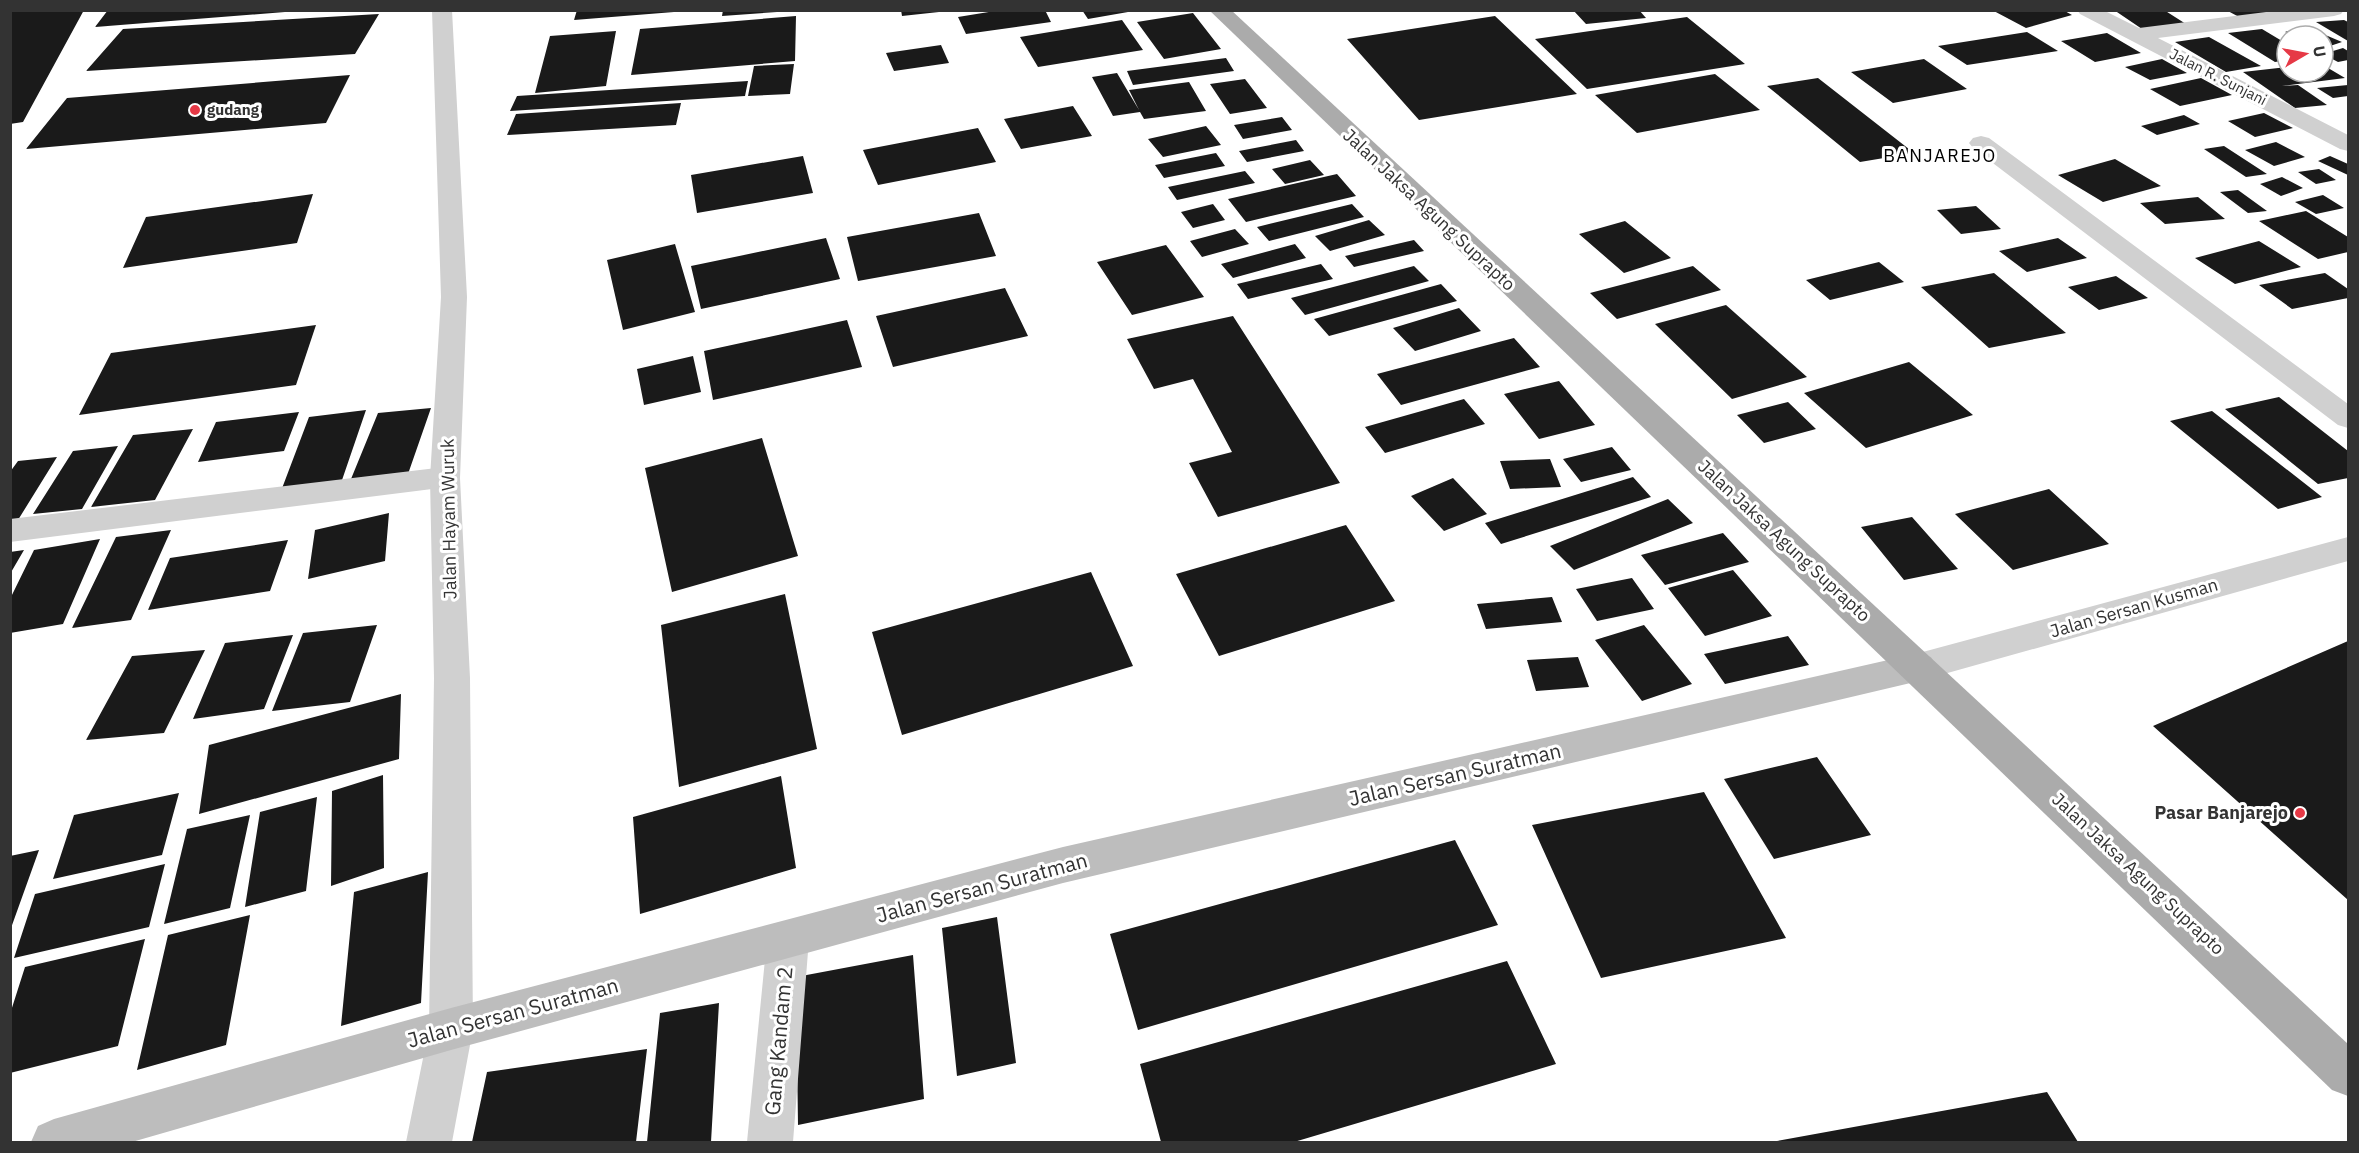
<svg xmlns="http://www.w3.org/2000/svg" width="2359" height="1153" viewBox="0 0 2359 1153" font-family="'IBM Plex Sans',sans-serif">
  <rect width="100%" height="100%" fill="#fff"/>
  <!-- building -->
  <path fill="#1a1a1a" d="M10,10h74l-61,112 -13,2z
    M108,10h177v2l-190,15z
    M577,10h96l1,2 -100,8z
    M723,10h53l1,2 -55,4z
    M901,10h38v2l-37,4z
    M1001,10h44l6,12 -85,12 -8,-17z
    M1082,10h46v2l-40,7z
    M1573,10h66l7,8 -60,6z
    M1992,10h71l9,5 -46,13z
    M2114,10h50l22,14 -44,5z
    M2226,10h50l3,2 -38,6z
    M1193,13l28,36 -57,10 -27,-37z
    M379,14l-24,40 -269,17 37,-42z
    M796,16l-1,45 -164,14 9,-46z
    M1495,16l82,78 -158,26 -72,-81z
    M1687,17l58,47 -158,25 -52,-50z
    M1122,20l21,30 -105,17 -18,-30z
    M2344,20l4,2v19l-32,-19z
    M2304,26l38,16 -18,6 -1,-12h-28l-10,-4z
    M2262,29l25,15v16l-12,2 -47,-29z
    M616,31l-10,55 -71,7 15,-57z
    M2027,32l31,19 -91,14 -29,-19z
    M2107,33l34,20 -46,9 -34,-21z
    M2209,37l52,29 -35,6 -51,-30z
    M941,45l8,18 -55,8 -8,-18z
    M2343,48l5,3v9l-10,2 -15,-8z
    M1226,58l8,13 -101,14 -6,-14z
    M1924,59l43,30 -74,14 -42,-31z
    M2162,59l25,14 -37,7 -25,-13z
    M794,64l-4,30 -42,2 6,-30z
    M2323,65l22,13 -63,8 16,-1 29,20 -32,3 -52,-36 44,-5v5h36z
    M1117,73l22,37 -10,-20 60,-8 17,29 -62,8 -4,-7 -27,4 -21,-39z
    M1715,74l45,36 -123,23 -42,-38z
    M350,75l-24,48 -300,26 41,-51z
    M1818,78l96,75 -54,9 -93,-76z
    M2201,78l31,17 -52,11 -30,-17z
    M1245,79l22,29 -37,6 -20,-30z
    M748,81l-3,15 -235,15 7,-15z
    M2348,85v11l-15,2 -16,-10z
    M681,103l-5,22 -169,10 9,-21z
    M1073,106l19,30 -71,13 -17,-30z
    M2264,113l29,15 -38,9 -27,-16z
    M2184,115l16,9 -43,11 -16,-9z
    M1282,117l10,13 -49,9 -9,-14z
    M1206,126l15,19 -58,12 -15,-18z
    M978,128l18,34 -118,23 -15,-35z
    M1296,140l8,11 -57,11 -8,-11z
    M2276,142l29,15 -31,9 -29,-16z
    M2224,146l43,28 -21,3 -42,-28z
    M1216,153l9,13 -61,12 -9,-13z
    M803,156l10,37 -116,20 -6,-38z
    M2330,156l18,8v11l-30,-14z
    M2115,159l46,27 -58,16 -45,-27z
    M1310,160l14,15 -39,9 -13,-15z
    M2319,169l17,11 -20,4 -18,-12z
    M1245,171l10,12 -78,17 -9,-13z
    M1337,174l19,22 -110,26 -18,-23z
    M2282,177l21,11 -22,8 -21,-12z
    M2238,190l29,21 -19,2 -28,-21z
    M313,194l-16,49 -174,25 23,-51z
    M2323,195l21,13 -28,6 -21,-12z
    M2198,197l27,22 -60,5 -25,-21z
    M1213,204l12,16 -32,8 -12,-16z
    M1352,204l12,13 -95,24 -12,-14z
    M1976,206l25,23 -40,5 -24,-24z
    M2306,211l42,26v15l-30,7 -59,-38z
    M979,213l17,43 -138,25 -11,-44z
    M1369,220l16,15 -55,16 -15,-15z
    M1625,221l46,37 -47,15 -45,-39z
    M1235,229l14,15 -47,13 -12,-16z
    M826,238l14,41 -139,30 -10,-43z
    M2058,238l29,20 -60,14 -28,-21z
    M1414,240l10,11 -70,16 -9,-11z
    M2259,241l42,26 -66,17 -40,-26z
    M675,244l20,68 -72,18 -16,-70z
    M1295,244l11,14 -73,20 -12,-14z
    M1166,245l38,52 -72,18 -35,-53z
    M1879,262l25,20 -74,18 -24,-20z
    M1321,264l12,15 -85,20 -11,-15z
    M1414,266l15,15 -124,34 -14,-17z
    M1693,266l28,24 -104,29 -27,-26z
    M1994,273l72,60 -77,15 -68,-61z
    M2325,273l23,16v9l-56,11 -33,-24z
    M2116,276l32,22 -49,12 -31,-23z
    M1441,284l16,17 -128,35 -15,-17z
    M1005,288l23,48 -135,31 -17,-51z
    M1726,305l81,72 -75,22 -77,-75z
    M1459,308l22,23 -66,20 -22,-23z
    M1233,316l107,167 -122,34 -29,-54 43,-11 -39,-73 -39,10 -27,-50z
    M847,320l15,47 -149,33 -9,-49z
    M316,325l-20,60 -217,30 32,-62z
    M1514,338l26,29 -139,38 -24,-31z
    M693,356l8,36 -57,13 -7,-36z
    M1909,362l64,53 -107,33 -62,-55z
    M1559,381l36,44 -56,14 -35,-45z
    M2279,397l69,54v27l-30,6 -93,-75z
    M1464,399l21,25 -100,29 -20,-26z
    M1788,402l28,27 -52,14 -27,-28z
    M431,408l-23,66 -57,5 27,-66z
    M366,410l-25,73 -60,8 28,-74z
    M2212,411l110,86 -44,12 -108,-88z
    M299,412l-15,39 -86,11 18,-40z
    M193,429l-38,71 -64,7 42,-72z
    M762,438l36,118 -126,36 -27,-124z
    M118,446l-36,63 -49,5 40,-63z
    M1612,447l19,23 -50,12 -18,-23z
    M57,457l-39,63h-8v-48l8,-11z
    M1550,459l11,28 -51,2 -10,-28z
    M1633,477l18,20 -150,47 -16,-21z
    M1453,478l34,36 -43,17 -33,-35z
    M2049,489l60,55 -96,26 -58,-56z
    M1668,499l25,24 -119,47 -24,-24z
    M389,513l-4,48 -77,18 7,-49z
    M1912,517l46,52 -54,11 -43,-53z
    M1346,525l49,76 -176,55 -43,-82z
    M171,530l-40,90 -59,8 44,-91z
    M1723,533l26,29 -84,23 -24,-30z
    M100,539l-37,85 -53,9v-34l24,-49z
    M288,540l-18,51 -122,19 22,-52z
    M24,550l-14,24v-22z
    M1733,570l39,46 -67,20 -37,-48z
    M1091,572l42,94 -231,69 -30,-103z
    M1632,578l22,31 -57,12 -21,-32z
    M785,594l32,155 -138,38 -18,-162z
    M1552,597l10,25 -76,7 -9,-25z
    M377,625l-27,77 -78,9 31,-78z
    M1644,625l48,59 -50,17 -47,-61z
    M293,635l-29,74 -71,10 32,-76z
    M1788,636l21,29 -84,19 -21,-30z
    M2348,641v259l-195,-174z
    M205,650l-41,83 -78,7 46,-84z
    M1578,657l11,30 -53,4 -9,-31z
    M401,694l-2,65 -200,55 10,-69z
    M1817,757l54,78 -97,24 -50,-80z
    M383,775l1,93 -53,18 1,-95z
    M781,776l15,92 -156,46 -7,-97z
    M1704,792l82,146 -185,40 -69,-153z
    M179,793l-17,62 -109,24 21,-64z
    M317,797l-11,94 -61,16 15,-95z
    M250,815l-20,93 -66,16 23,-95z
    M1455,840l43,85 -360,105 -28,-96z
    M39,850l-28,78h-1v-72z
    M165,864l-16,63 -135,31 21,-64z
    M428,872l-7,131 -80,23 13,-134z
    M250,915l-24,130 -89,25 31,-135z
    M997,917l19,146 -59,13 -15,-148z
    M145,939l-27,107 -108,27v-59l15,-47z
    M913,955l11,144 -126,26 -2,-148z
    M1507,961l49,103 -262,78h-133l-21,-78z
    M719,1003l-8,139h-64l13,-129z
    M647,1049l-11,93h-164l15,-70z
    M2047,1092l31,50h-301v-1z"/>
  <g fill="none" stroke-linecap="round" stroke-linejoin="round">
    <!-- minor -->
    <path fill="#d0d0d0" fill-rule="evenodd" d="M2077,10h26l36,18 143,-18h62l-3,4 -7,2 -176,22 190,97v16l-8,-2 -260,-135z
      M1981,136l8,2 359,266v24l-10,-3 -365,-277 -4,-5 4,-5z
      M445,467l11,3 4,8 -4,8 -446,56v-23z
      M2348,537v24l-429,120 -12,-4 -6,-10 6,-10 12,-4z
      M788,920l15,5 6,14 -16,203h-46l20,-203 6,-14z
      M451,1008l15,6 7,15 -21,113h-46l23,-113 7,-15z"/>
    <!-- tertiary -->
    <path fill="#d0d0d0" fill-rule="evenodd" d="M432,10h20l15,287 -7,181 10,200 3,351 -7,15 -15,6 -15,-6 -7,-15 5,-351 -4,-200 11,-181z"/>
    <!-- secondary -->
    <path fill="#bdbdbd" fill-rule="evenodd" d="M1919,653l12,4 6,10 -6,10 -12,4 -856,202 -612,167 -319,92h-101l7,-16 16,-7 397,-111 612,-161z"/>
    <!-- primary -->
    <path fill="#ababab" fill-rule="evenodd" d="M1209,10h22l1117,1034v52l-16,-6z"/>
  </g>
  <!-- markers -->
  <g fill="#e63946" stroke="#fff" stroke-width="2">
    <circle cx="195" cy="110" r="6"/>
    <circle cx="2300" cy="813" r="6"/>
  </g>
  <g text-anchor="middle" stroke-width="6" stroke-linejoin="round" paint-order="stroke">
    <!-- far-street labels -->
    <g font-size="15" fill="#333" stroke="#fff">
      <text transform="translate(2218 77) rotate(27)" y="5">Jalan R. Sunjani</text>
    </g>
    <!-- far-poi labels -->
    <g font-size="15" font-weight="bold" fill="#333" stroke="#fff" text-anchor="start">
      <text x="207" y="115">gudang</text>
    </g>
    <!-- far-quarter labels -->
    <g font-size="18" letter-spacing="1.5" fill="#000" stroke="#fff">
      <text x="1940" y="162">BANJAREJO</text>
    </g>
    <!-- street labels -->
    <g font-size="18" fill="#333" stroke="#fff">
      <text transform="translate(1429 210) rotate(43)" y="6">Jalan Jaksa Agung Suprapto</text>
      <text transform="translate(449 519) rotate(-91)" y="6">Jalan Hayam Wuruk</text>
      <text transform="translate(1784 541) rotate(43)" y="6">Jalan Jaksa Agung Suprapto</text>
      <text transform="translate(2134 608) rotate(-16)" y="6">Jalan Sersan Kusman</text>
      <text transform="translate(2138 874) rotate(43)" y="6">Jalan Jaksa Agung Suprapto</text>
    </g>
    <!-- poi labels -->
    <g font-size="18" font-weight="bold" fill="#333" stroke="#fff" text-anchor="end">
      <text x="2288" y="819">Pasar Banjarejo</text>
    </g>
    <!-- near-street labels -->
    <g font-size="21" fill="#333" stroke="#fff">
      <text transform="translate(1455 775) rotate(-13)" y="7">Jalan Sersan Suratman</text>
      <text transform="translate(982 888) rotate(-15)" y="7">Jalan Sersan Suratman</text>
      <text transform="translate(513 1013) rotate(-15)" y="7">Jalan Sersan Suratman</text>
      <text transform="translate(779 1041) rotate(-85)" y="7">Gang Kandam 2</text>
    </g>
  </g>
  <!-- border -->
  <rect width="2359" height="1153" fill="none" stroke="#333333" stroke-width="24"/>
  <!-- north arrow -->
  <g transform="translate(2305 54) rotate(80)"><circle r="28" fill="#ffffff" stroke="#adadad" stroke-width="1.5"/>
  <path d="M0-4.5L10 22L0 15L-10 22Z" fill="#e63946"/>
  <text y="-9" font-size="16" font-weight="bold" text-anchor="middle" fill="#333333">U</text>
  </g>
</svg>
